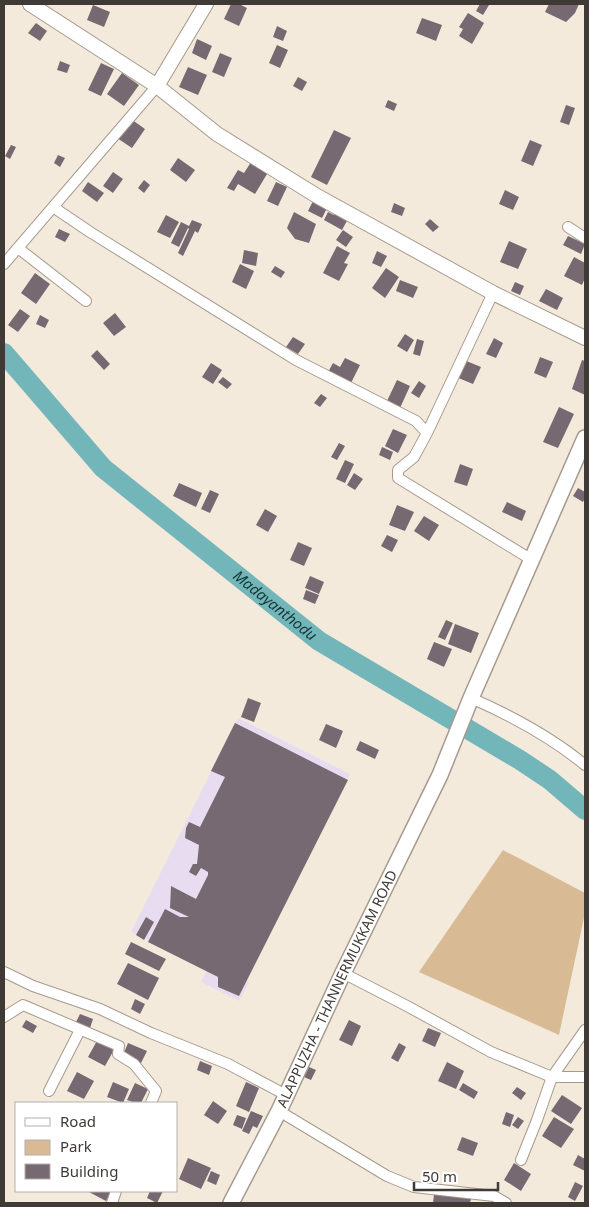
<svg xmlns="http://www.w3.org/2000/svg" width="589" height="1207" viewBox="0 0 589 1207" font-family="'Noto Sans',sans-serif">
  <rect width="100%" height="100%" fill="#f4eadc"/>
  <!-- industrial -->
  <path fill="#e8dcf1" d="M238,718l112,56 -104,206 3,2 -10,19 -38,-19 6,-12 -76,-38z"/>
  <!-- green -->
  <path fill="#d8bb94" d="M503,850l82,43v20l-26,122 -140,-63z"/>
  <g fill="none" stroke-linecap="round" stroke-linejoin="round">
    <!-- river -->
    <path stroke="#73b6ba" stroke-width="20" id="s1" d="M4,353l99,115 216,173 201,119 30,20 35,30"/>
  </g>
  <!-- building -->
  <path fill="#766971" d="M231,4h8l8,4 -8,18 -15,-7z
    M480,4l9,1 -6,10 -7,-4z
    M549,4h30l-4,9 -9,9 -21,-10z
    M93,5l17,7 -6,15 -17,-7z
    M468,13l16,10 -12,21 -13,-8 4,-7 -4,-2z
    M422,18l20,7 -6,16 -20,-8z
    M36,23l11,8 -7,10 -12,-8z
    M277,26l10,5 -4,10 -10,-4z
    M197,39l15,7 -6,14 -14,-7z
    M277,45l11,5 -8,18 -11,-5z
    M220,53l12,5 -8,19 -12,-5z
    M60,61l10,4 -3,8 -10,-3z
    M101,63l13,6 -13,27 -13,-6z
    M188,67l19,8 -9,20 -19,-8z
    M122,73l17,12 -15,21 -17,-12z
    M298,77l9,5 -5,9 -9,-5z
    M388,100l9,4 -3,7 -9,-4z
    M566,105l9,3 -6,17 -9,-3z
    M131,119l14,10 -13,19 -15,-10z
    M334,130l17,8 -24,47 -16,-8z
    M530,140l12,5 -9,21 -12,-5z
    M11,145l5,2 -6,12 -5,-3z
    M58,155l7,3 -5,9 -6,-4z
    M178,158l17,12 -9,12 -16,-12z
    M253,159l17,10 -15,25 -17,-10 -4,7 -7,-3 11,-18 6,3z
    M113,172l10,7 -10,14 -10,-7z
    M144,180l6,5 -6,8 -6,-5z
    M88,182l16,11 -7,9 -15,-11z
    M276,182l11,5 -9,19 -11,-5z
    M505,190l14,7 -6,13 -14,-6z
    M315,197l14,7 -7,14 -14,-7z
    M394,203l11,5 -3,8 -11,-4z
    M336,210l13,7 -7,13 -18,-10 4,-8 6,3z
    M294,212l22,12 -7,19 -14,-4 -8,-11z
    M166,215l13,7 -9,16 -13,-6z
    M430,219l9,8 -6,5 -8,-8z
    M192,220l10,4 -4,9 -3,-2 -12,25 -5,-3 11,-24 -1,-1 -9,19 -8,-4 10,-21 8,4z
    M59,229l11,5 -5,8 -10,-5z
    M343,230l10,7 -7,10 -10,-7z
    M568,236l17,8 -4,10 -18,-9z
    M509,241l18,8 -9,20 -18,-7z
    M337,246l13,7 -6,10 4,1 -9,17 -16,-8z
    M244,250l14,3 -2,13 -14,-3z
    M377,251l10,5 -6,11 -9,-4z
    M574,257l11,6v15l-3,7 -18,-9z
    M240,264l14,7 -8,18 -14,-7z
    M275,266l10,6 -4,6 -10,-6z
    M386,268l13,9 -14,21 -13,-10z
    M35,273l15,11 -14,20 -15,-11z
    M400,280l18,7 -5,11 -17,-7z
    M515,282l9,4 -4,9 -9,-4z
    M546,289l17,9 -6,12 -18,-9z
    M20,309l10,7 -12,16 -10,-7z
    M115,313l11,14 -12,9 -11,-13z
    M40,315l9,5 -4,8 -9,-4z
    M405,334l9,6 -7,12 -10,-6z
    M293,337l12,7 -7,10 -12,-7z
    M494,338l9,5 -7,15 -10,-4z
    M417,339l7,2 -4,15 -7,-2z
    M97,350l13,14 -6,6 -13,-14z
    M540,357l13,5 -7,16 -12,-5z
    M345,358l15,7 -10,20 -23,-11 6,-11 7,4z
    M464,360l17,7 -8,17 -17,-7z
    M582,360l3,1v34l-13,-6z
    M211,363l11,7 -9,14 -11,-7z
    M223,377l9,7 -5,5 -9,-7z
    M397,380l13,6 -10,22 -13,-7z
    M419,381l7,5 -7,12 -8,-5z
    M321,394l6,4 -7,9 -6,-4z
    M559,407l15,7 -16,34 -15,-6z
    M393,429l14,6 -9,18 -13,-7z
    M339,443l6,3 -8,14 -6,-3z
    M382,447l11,5 -3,8 -11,-5z
    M345,460l9,4 -9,19 -9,-4z
    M460,464l13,5 -6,17 -13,-4z
    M354,473l9,6 -8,11 -8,-5z
    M179,483l23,10 -6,14 -23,-11z
    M578,488l7,4v6l-2,4 -10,-6z
    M210,490l9,4 -9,19 -9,-4z
    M507,502l19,9 -4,10 -20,-9z
    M397,505l17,7 -9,19 -16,-6z
    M265,509l12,7 -9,16 -12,-7z
    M424,516l15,9 -10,16 -15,-10z
    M387,535l11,5 -6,12 -11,-6z
    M298,542l14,6 -8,18 -14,-6z
    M310,576l14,6 -5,12 -14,-6z
    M306,590l13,5 -4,9 -12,-5z
    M446,620l7,3 -8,17 -7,-3z
    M455,624l24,9 -8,20 -23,-9z
    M434,642l18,7 -8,18 -17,-8z
    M248,698l13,5 -7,19 -13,-5z
    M235,723l113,57 -109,216 -21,-9v-10l-70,-35 17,-33 15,8h9l-19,-9 1,-22 25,13 12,-24v-3l-7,-4 -5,8 -7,-4 4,-8h4l2,-19 -14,-7 1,-10 3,-6 11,5 25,-50 -14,-6z
    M326,724l17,7 -7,17 -17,-8z
    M360,741l19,9 -4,9 -19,-9z
    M146,917l8,5 -10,18 -8,-5z
    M131,942l35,17 -7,12 -34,-17z
    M128,963l31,15 -11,22 -31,-16z
    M135,999l10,5 -5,10 -9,-5z
    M80,1014l13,5 -3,9 -14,-6z
    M26,1020l11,6 -4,7 -11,-6z
    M349,1020l12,6 -9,20 -13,-6z
    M428,1028l13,5 -6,14 -13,-6z
    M98,1039l17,9 -10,18 -17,-9z
    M128,1043l19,8 -6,12 -18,-8z
    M399,1043l7,4 -8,15 -7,-4z
    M200,1061l12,5 -3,9 -12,-5z
    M447,1062l17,9 -8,18 -18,-8z
    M309,1067l7,3 -5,10 -7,-3z
    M77,1072l17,9 -10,18 -17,-8z
    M113,1082l16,7 -6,14 -16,-6z
    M246,1082l13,6 -10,24 -13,-6z
    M135,1083l13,6 -7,14h-5l-9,-3z
    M463,1083l15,9 -4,7 -15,-9z
    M517,1087l9,6 -5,7 -9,-7z
    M562,1095l20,13 -11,16 -20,-13z
    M213,1101l14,10 -9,13 -14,-9z
    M251,1111l12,5 -6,12 -4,-2 -4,8 -7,-3z
    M506,1112l8,3 -4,12 -8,-3z
    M237,1115l9,3 -4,11 -9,-4z
    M518,1117l6,4 -6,8 -6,-4z
    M554,1117l20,12 -13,19 -19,-12z
    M462,1137l16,6 -5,13 -16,-6z
    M578,1155l7,4v12l-12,-6z
    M188,1158l23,10 -10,21 -22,-10z
    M514,1163l17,11 -10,17 -17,-11z
    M211,1171l9,4 -4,10 -9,-4z
    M575,1182l8,4 -8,15 -7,-4z
    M89,1191h22l-5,10 -17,-9z
    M150,1191h13l-6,12 -10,-5z
    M434,1194l37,5 -1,4h-37z"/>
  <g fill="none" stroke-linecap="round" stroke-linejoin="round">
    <!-- minor casing -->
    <g stroke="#a49a8e" stroke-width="12">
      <path id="minor" d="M53,207l37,25 206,128 120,61 11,12 -13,24 -16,13v8l134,82
        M568,227l17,11
        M18,248l68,53
        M4,264l153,-178
        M427,433l66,-140
        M471,698c41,18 80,39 114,67
        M4,972l29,14 67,23 51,24 77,31 58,31
        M343,973l64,33 84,46 61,25 33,-47
        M4,1017l19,-12 96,41 -1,8 16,10 22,27 -5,12
        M49,1091l31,-61
        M279,1111l108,65 27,11 80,9 12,7
        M521,1160l16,-40 15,-43h33
        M112,1203l4,-12"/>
    </g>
    <!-- secondary casing -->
    <g stroke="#a49a8e" stroke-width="16">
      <path id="secondary" d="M30,4l127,82 60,48 100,62 176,97 92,45
        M157,86l49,-82"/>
    </g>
    <!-- primary casing -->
    <g stroke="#a49a8e" stroke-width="18">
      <g id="primary">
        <path id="s2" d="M231,1203l48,-92 64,-138 97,-198 31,-77 114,-260"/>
      </g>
    </g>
    <!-- minor -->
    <use href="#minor" stroke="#fff" stroke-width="10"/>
    <!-- secondary -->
    <use href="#secondary" stroke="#fff" stroke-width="14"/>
    <!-- primary -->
    <use href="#primary" stroke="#fff" stroke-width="15"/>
  </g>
  <g text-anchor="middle" stroke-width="5" stroke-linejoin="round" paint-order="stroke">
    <!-- street labels -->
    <g font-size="14" fill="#3f3a35" stroke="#fff">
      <text dy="5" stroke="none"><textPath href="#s2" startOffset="239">ALAPPUZHA - THANNERMUKKAM ROAD</textPath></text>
    </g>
    <!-- water labels -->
    <g font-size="15" font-style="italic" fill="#133537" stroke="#fff">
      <text dy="5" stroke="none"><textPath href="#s1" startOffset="372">Madayanthodu</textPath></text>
    </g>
  </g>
  <!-- border -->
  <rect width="589" height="1207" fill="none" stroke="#3f3a35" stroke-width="10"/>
  <!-- legend -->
  <rect x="15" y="1102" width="162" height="90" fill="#ffffff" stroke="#b2b0ae"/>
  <rect x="25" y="1118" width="25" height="8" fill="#ffffff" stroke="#b2b0ae"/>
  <text x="60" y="1127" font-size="15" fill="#3f3a35">Road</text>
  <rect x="25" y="1140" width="25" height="15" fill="#d8bb94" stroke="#b2b0ae"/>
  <text x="60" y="1152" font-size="15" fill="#3f3a35">Park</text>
  <rect x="25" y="1164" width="25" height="15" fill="#766971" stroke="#b2b0ae"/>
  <text x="60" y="1177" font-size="15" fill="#3f3a35">Building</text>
  <!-- scale -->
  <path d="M414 1182v8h84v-8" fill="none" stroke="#3f3a35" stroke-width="2.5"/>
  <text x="422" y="1182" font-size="15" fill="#3f3a35" stroke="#ffffff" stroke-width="4" paint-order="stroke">50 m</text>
</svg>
